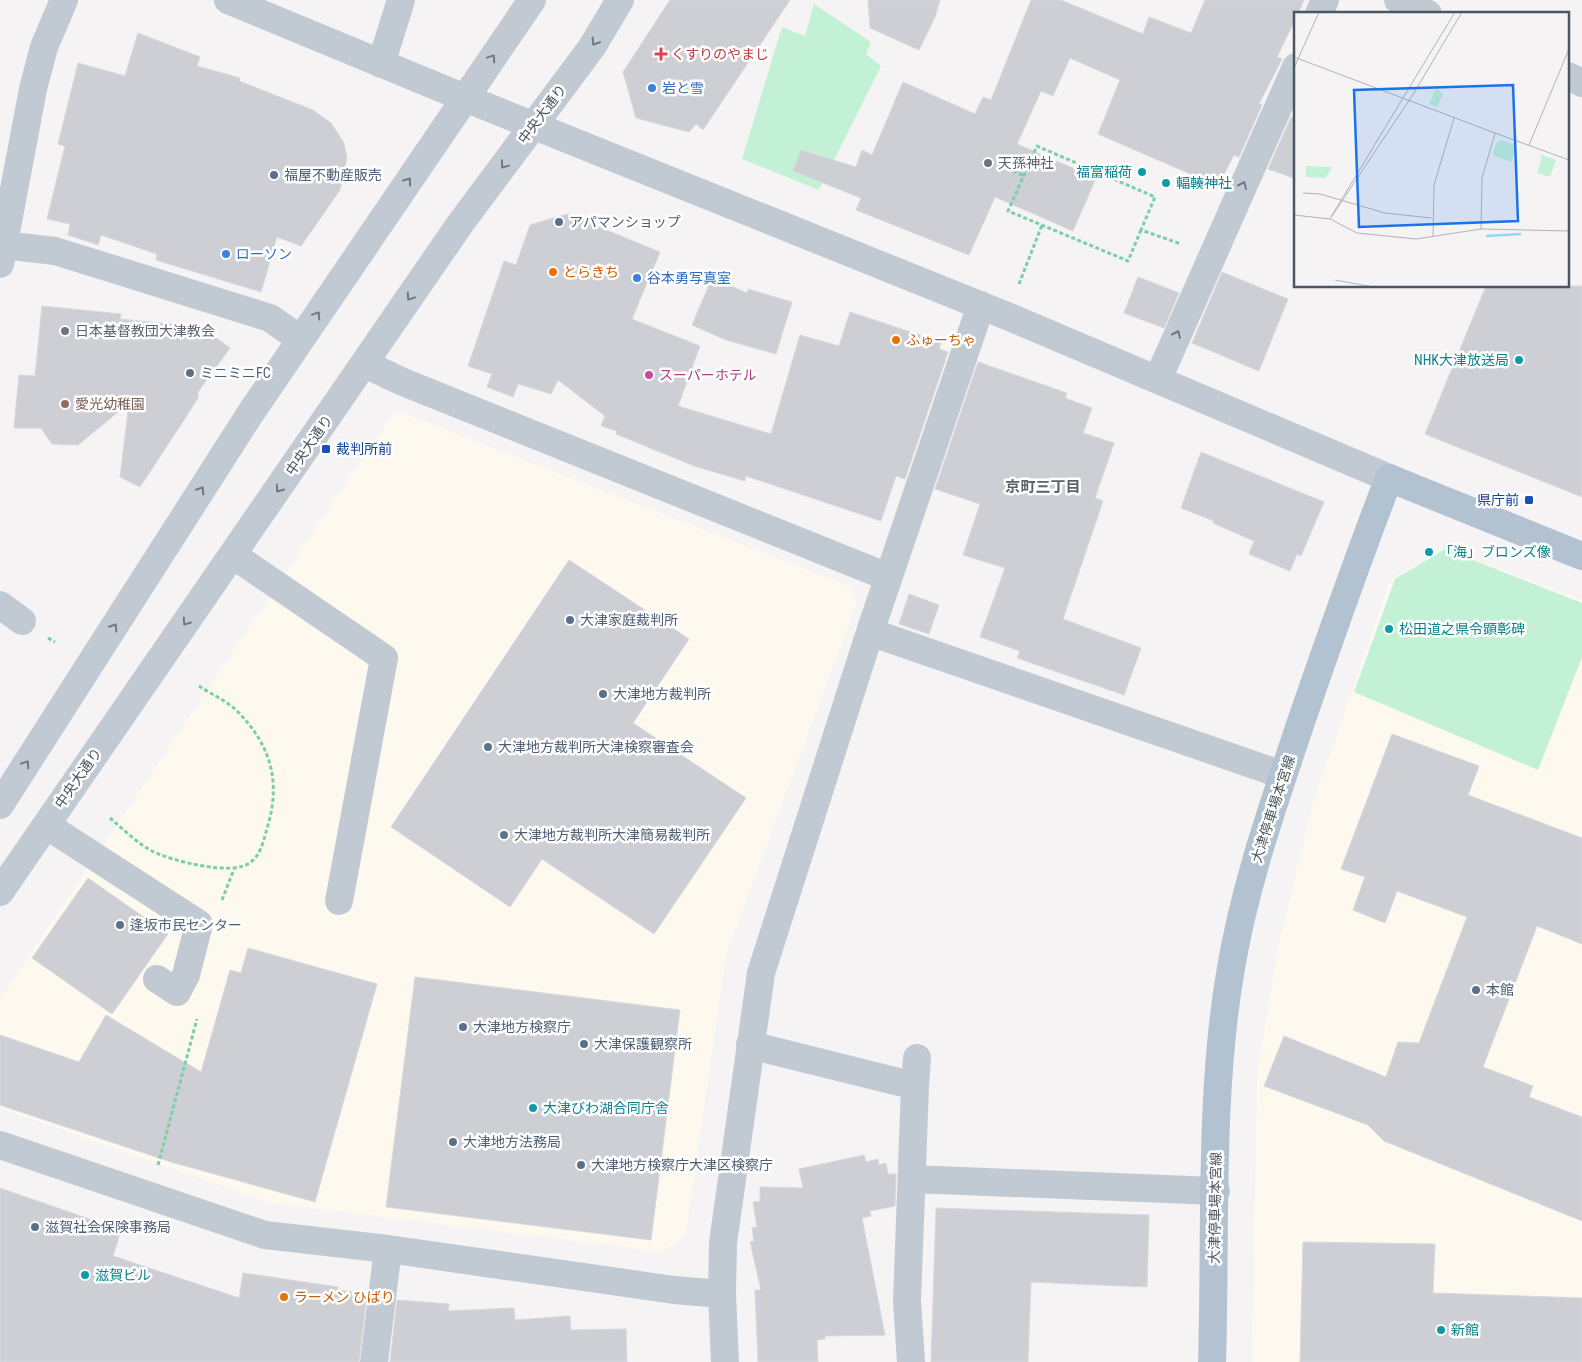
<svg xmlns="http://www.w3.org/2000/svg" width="1582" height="1362" viewBox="0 0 1582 1362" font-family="'Roboto Condensed','Noto Sans JP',sans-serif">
  <rect width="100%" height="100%" fill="#f5f3f3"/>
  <!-- commercial -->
  <path fill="#fdf9ef" d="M395,410l454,176 8,16 -131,353 -40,278 -22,19 -393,-49 -271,-95v-109z
    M1445,548l137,52v762h-330l5,-287 23,-138 33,-134 78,-224z"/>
  <!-- green -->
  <path fill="#c3f1d5" d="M814,4l57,38 -5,12 15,12 -62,124 -77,-31 40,-132 23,9z
    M1445,549l137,54v54l-44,113 -184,-78 41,-113z"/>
  <!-- building -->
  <path fill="#cdcfd5" stroke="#d7d9de" d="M670,0h120l-87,130 -7,-6 -7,8 -53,-14 -13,-46z
    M868,0h72l-5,17 -16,33 -49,-22z
    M1031,0h30l82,34 6,-17 42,16 14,-33h99l-6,14h-2v4l-19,39 5,2 -23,45 3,1 -23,52 -5,-2 -16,31 -120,-52 22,-54 -50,-22 -17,38 -12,-5 -24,53 79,34 -23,53 -78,-34 -26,58 -113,-45 5,-12 -68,-27 8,-21 55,17 6,-17 10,5 31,-73 72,32 8,-17 8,3z
    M138,33l62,24 -3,9 43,12 -1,3 74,29 18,13 13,20 3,15 -7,32 -39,56 -24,-9 -16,55 -105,-32 1,-6 -56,-19 -3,10 -30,-10 2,-11 -23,-5 18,-73 -7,-2 20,-81 47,13z
    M1291,117l5,1v61l-28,-10z
    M567,214l93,38 -28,67 68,27 -22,60 93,28 29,-99 39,11 11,-34 91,30 -2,7 9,3 -43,127 -9,-3 -15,45 -135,-45 -1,5 -51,-15 -78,-32 1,-3 -16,-5 4,-10 -47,-36 -7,14 -33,-10 -5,13 -26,-10 5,-13 -24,-8 36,-105 12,4 14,-40z
    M1222,272l66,27 -29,72 -67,-28z
    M1138,277l41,16 -15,35 -40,-15z
    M712,278l35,15 1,-4 44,13 -16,52 -50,-14 -34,-15z
    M1486,286h96v211l-157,-63z
    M42,306l79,8 -1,5 81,8 29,21 -32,44v6l-12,19 -46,70 -20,-10 9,-74 -51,42 -26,-1 -11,-16h-27l5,-53 16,1z
    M978,362l89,31 -2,5 27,10 -9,25 31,10 -19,55 8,3 -40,118 78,29 -17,47 -107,-37 3,-7 -40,-14 25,-69 -42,-13 17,-51 -45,-15z
    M1201,452l123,50 -23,54 -4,-2 -7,17 -41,-17 5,-13 -41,-18 1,-2 -33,-13z
    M569,560l120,79 -56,84 113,75 -92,136 -112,-75 -32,48 -119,-80z
    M909,594l30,11 -10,29 -30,-10z
    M1392,734l87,32 -11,29 114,43v106l-45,-18 -54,141 50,19 -4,11 53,20v104l-198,-80 -16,-16 -104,-39 20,-50 102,41 12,-35 21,1 48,-126 -70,-26 -12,32 -32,-13 12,-33 -24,-8z
    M88,878l80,56 -56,80 -80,-56z
    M248,948l129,36 -62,218 -144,-40 -171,-57v-70l79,27 27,-47 95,57 29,-102 11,3z
    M415,977l265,33 -29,230 -265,-33z
    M864,1155l2,7 12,-3 1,6 7,-2 2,11h8l-1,32 -25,5 1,5 -9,2 23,117 -60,1v3l-8,1 1,22h-60l-3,-72h6l-11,-48 4,-1 -2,-13 5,-1 -4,-25 7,-1v-14l43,1 -4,-19z
    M0,1188l121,42 -8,26 126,42 4,-25 95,14v3l29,4 -8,68h-359z
    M936,1208l213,7 -2,72 -116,-5 -3,80h-97z
    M1303,1242l132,2 -2,49 149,5v64h-282z
    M397,1300l52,4 -1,7 66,-3 1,12 55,-4 1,14 55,-1 1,33h-237z"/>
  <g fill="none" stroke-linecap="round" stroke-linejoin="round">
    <!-- path -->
    <path stroke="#7ad0a6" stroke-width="3" stroke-dasharray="4 2.5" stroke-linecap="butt" d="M1007,168l17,8
      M1141,230l-13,31 -120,-50 29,-65 118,51 -14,33 40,14
      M1019,284l23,-59
      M48,638l7,4
      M110,818c13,11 27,25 42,33 20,10 81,26 99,11 11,-9 13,-24 17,-37 13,-45 2,-81 -31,-114 -10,-10 -26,-17 -38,-25
      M222,900l12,-31
      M158,1165l39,-146"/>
    <!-- minor -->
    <path stroke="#c1cad2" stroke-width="28" d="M228,0l237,98 542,218 382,162
      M1398,0l30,14
      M1319,14l6,-14
      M381,64l20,-64
      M1568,76l14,7
      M3,245l52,6 215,67 30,21
      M0,264l33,-175 11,-42 20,-47
      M365,364l38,18 485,195
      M1158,379l138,-312
      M233,555l151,103 -45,243
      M0,605l22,16
      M870,632l413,143
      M0,805l250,-391 282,-414
      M46,825l153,99 -13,51 -9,17 -20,-13
      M0,892l460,-668 132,-177 28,-47
      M750,1045l165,41 -8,215 4,61
      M915,1086l2,-28
      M0,1145l265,90 123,14 286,41 48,4
      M912,1179l304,12
      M374,1362l14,-113
      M725,1362l-3,-68 1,-51 38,-270 109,-341 111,-327"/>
    <!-- major -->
    <path stroke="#b3c2d1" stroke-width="28" d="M1212,1362c4,-126 -3,-264 18,-388 14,-88 44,-171 72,-255 28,-81 56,-161 87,-241l193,78"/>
  </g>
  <!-- one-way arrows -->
  <defs><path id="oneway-chevron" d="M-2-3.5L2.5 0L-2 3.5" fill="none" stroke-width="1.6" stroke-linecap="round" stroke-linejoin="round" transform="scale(1.25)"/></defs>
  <g stroke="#6e7983">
    <use href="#oneway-chevron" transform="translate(595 42) rotate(122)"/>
    <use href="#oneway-chevron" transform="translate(492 58) rotate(-56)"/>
    <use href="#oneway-chevron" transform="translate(504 165) rotate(127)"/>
    <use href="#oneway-chevron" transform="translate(408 181) rotate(-55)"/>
    <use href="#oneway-chevron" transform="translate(1243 185) rotate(-66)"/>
    <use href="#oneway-chevron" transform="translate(410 297) rotate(124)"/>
    <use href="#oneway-chevron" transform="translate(317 315) rotate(-56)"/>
    <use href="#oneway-chevron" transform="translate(1177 334) rotate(-66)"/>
    <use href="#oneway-chevron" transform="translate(279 489) rotate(125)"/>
    <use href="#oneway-chevron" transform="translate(201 490) rotate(-57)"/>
    <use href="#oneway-chevron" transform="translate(186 622) rotate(125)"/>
    <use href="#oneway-chevron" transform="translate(114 627) rotate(-57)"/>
    <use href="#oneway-chevron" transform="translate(26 764) rotate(-57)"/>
  </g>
  <!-- markers -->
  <path fill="#e0444e" stroke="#fff" stroke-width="2" d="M658.5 46.5h5v5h5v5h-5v5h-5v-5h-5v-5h5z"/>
  <g fill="#3f7fe0" stroke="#fff" stroke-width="2">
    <circle cx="652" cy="88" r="5"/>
    <circle cx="226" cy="254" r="5"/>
    <circle cx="637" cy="278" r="5"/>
  </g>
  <g fill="#6b7280" stroke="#fff" stroke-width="2">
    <circle cx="988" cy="163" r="5"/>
    <circle cx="65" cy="331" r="5"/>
  </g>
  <g fill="#0f9aa8" stroke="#fff" stroke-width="2">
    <circle cx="1142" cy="172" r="5"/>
    <circle cx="1166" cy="183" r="5"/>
    <circle cx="1519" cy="360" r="5"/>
    <circle cx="1429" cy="552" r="5"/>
    <circle cx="1389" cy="629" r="5"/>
    <circle cx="533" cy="1108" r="5"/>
    <circle cx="85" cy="1275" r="5"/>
    <circle cx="1441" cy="1330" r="5"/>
  </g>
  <g fill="#5c6f8a" stroke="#fff" stroke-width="2">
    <circle cx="274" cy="175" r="5"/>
    <circle cx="559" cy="222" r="5"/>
    <circle cx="190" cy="373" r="5"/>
    <circle cx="570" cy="620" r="5"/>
    <circle cx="603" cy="694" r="5"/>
    <circle cx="488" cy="747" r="5"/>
    <circle cx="504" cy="835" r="5"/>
    <circle cx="120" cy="925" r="5"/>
    <circle cx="1476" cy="990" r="5"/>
    <circle cx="463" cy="1027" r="5"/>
    <circle cx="584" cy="1044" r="5"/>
    <circle cx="453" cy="1142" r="5"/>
    <circle cx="581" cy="1165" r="5"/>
    <circle cx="35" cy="1227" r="5"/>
  </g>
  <g fill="#e8710a" stroke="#fff" stroke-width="2">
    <circle cx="553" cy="272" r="5"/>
    <circle cx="896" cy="340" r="5"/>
    <circle cx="284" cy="1297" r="5"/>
  </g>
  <circle fill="#d1479c" stroke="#fff" stroke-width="2" cx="649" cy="375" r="5"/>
  <circle fill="#8d6e63" stroke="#fff" stroke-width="2" cx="65" cy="404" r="5"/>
  <g fill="#1a4fb4" stroke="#fff" stroke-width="2">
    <rect x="321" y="444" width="10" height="10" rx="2.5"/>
    <rect x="1524" y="495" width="10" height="10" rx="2.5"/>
  </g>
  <g text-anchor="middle" stroke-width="5" stroke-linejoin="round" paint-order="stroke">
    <!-- health labels -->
    <g font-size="14" fill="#be3a42" stroke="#fff" text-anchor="start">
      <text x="671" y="59">くすりのやまじ</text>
    </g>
    <!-- shop labels -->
    <g font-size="14" fill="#366cbe" stroke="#fff" text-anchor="start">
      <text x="662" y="93">岩と雪</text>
      <text x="236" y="259">ローソン</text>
      <text x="647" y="283">谷本勇写真室</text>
    </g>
    <!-- street labels -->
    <g font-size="14" fill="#4a5661" stroke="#fff">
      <text transform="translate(542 114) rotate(-53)" y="5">中央大通り</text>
      <text transform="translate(309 445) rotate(-55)" y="5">中央大通り</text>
      <text transform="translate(78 778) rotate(-55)" y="5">中央大通り</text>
      <text transform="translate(1273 809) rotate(-72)" y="5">大津停車場本宮線</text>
      <text transform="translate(1215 1208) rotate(-89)" y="5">大津停車場本宮線</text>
    </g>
    <!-- worship labels -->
    <g font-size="14" fill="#5b616d" stroke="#fff" text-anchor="start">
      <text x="998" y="168">天孫神社</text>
      <text x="75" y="336">日本基督教団大津教会</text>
    </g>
    <!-- culture labels -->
    <g font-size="14" fill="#0d838f" stroke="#fff" text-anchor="start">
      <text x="1132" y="177" text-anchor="end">福富稲荷</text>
      <text x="1176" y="188">輻輳神社</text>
      <text x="1509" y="365" text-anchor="end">NHK大津放送局</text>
      <text x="1439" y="557">「海」ブロンズ像</text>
      <text x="1399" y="634">松田道之県令顕彰碑</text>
      <text x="543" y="1113">大津びわ湖合同庁舎</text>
      <text x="95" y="1280">滋賀ビル</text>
      <text x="1451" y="1335">新館</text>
    </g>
    <!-- service labels -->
    <g font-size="14" fill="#4e5e75" stroke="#fff" text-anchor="start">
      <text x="284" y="180">福屋不動産販売</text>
      <text x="569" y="227">アパマンショップ</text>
      <text x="200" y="378">ミニミニFC</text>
      <text x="580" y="625">大津家庭裁判所</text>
      <text x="613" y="699">大津地方裁判所</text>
      <text x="498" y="752">大津地方裁判所大津検察審査会</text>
      <text x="514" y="840">大津地方裁判所大津簡易裁判所</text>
      <text x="130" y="930">逢坂市民センター</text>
      <text x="1486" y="995">本館</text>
      <text x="473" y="1032">大津地方検察庁</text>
      <text x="594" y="1049">大津保護観察所</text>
      <text x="463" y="1147">大津地方法務局</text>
      <text x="591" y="1170">大津地方検察庁大津区検察庁</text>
      <text x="45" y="1232">滋賀社会保険事務局</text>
    </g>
    <!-- food labels -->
    <g font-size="14" fill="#c56008" stroke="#fff" text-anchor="start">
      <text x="563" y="277">とらきち</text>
      <text x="906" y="345">ふゅーちゃ</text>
      <text x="294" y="1302">ラーメン ひばり</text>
    </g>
    <!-- hotel labels -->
    <g font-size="14" fill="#b23c85" stroke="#fff" text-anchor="start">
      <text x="659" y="380">スーパーホテル</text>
    </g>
    <!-- education labels -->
    <g font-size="14" fill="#785e54" stroke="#fff" text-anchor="start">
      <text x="75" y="409">愛光幼稚園</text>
    </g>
    <!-- transit labels -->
    <g font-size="14" fill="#164399" stroke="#fff" text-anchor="start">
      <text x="336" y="454">裁判所前</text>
      <text x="1519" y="505" text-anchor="end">県庁前</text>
    </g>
    <!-- neighbourhood labels -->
    <g font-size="15" font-weight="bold" fill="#5f6368" stroke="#fff">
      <text x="1043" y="492">京町三丁目</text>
    </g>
  </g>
  <!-- overview -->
  <g transform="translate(1294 12)">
    <rect width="275" height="275" fill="#f5f3f3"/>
    <path d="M142,76l7,6 -6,13 -8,-3zM207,128l16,6 -6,16 -18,-7 3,-12zM245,142l17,6 -6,17 -13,-4 5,-15zM12,154l25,1 1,1 -7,10 -19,-1z" fill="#c3f1d5"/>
    <path fill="none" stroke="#90daee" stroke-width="2.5" d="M192,224l35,-2"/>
    <path fill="none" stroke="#b1b4b9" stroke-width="1" d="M0,45l201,76M0,56l25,-56M235,133l40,-96M9,181l17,1 65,19 46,5M0,203l36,4M37,205l124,-205M36,207l84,-126 48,-81M36,207l27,14 59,6 65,-10 1,-51 13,-45 74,27M187,217l88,2M139,225l1,-52 20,-67M41,268l39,7"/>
    <path fill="#1a73e8" fill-opacity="0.15" stroke="#1a73e8" stroke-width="2.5" d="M219,73l5,136 -159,6 -5,-137z"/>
    <rect width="275" height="275" fill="none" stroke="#4a5661" stroke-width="2.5"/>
  </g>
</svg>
